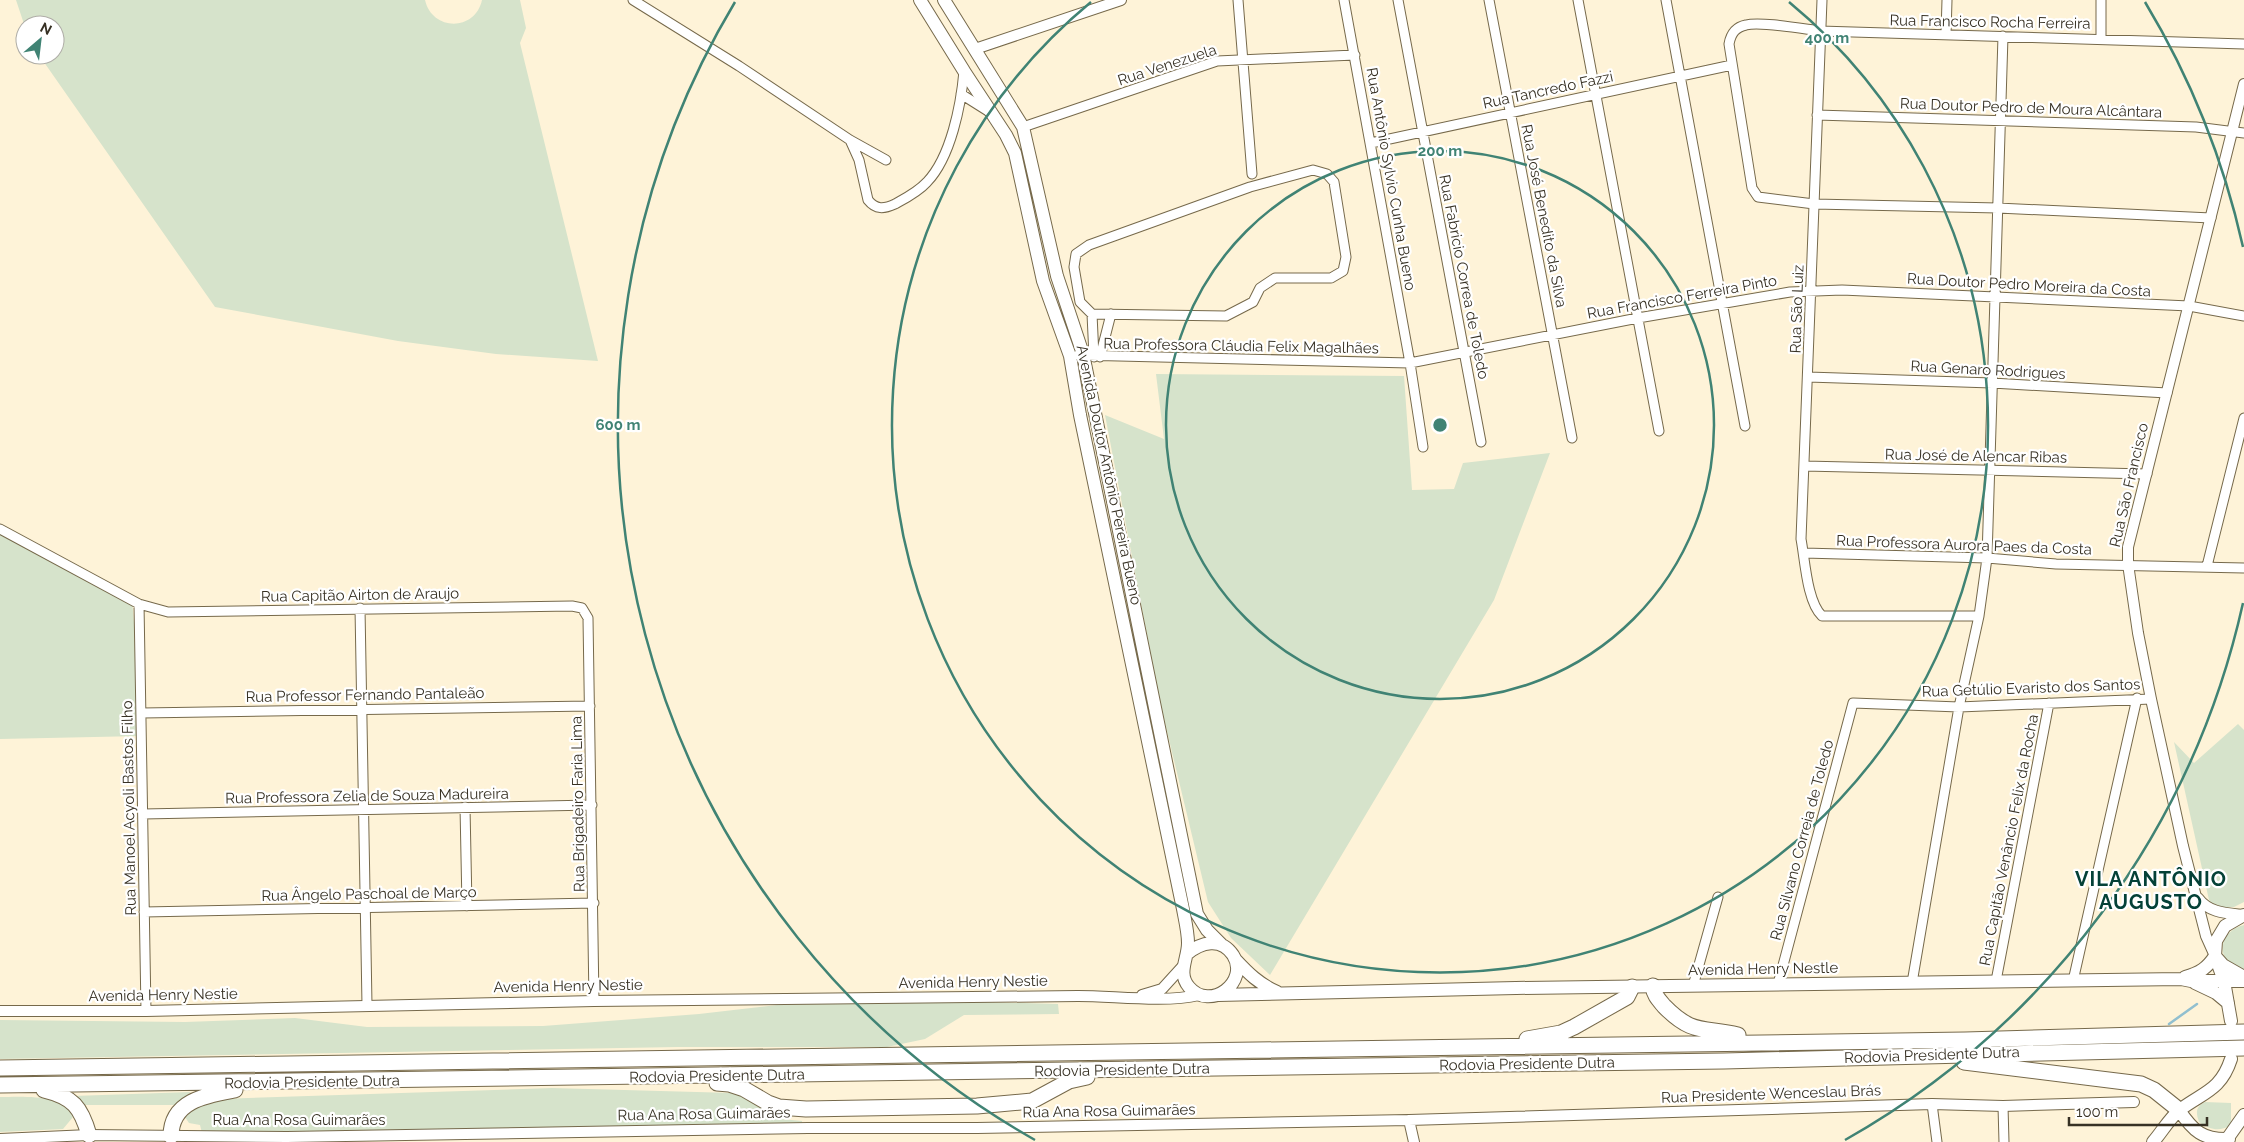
<svg xmlns="http://www.w3.org/2000/svg" width="2244" height="1142" viewBox="0 0 2244 1142" font-family="Raleway,sans-serif">
  <rect width="100%" height="100%" fill="#fef3d8"/>
  <!-- green -->
  <path fill="#d6e3cb" d="M16,0h409c7,31 50,32 57,0h38l6,28 -6,15 78,318 -102,-7 -98,-13 -183,-34 -176,-252h16v-30h-30v2z
    M1156,374l248,2 8,114 42,-1 9,-26 87,-10 -56,147 -224,375 -39,-37 -23,-36 -49,-204 -54,-283 59,24z
    M0,527l132,73 10,113 -1,23 -141,3z
    M2238,724l6,6v172l-10,5 -18,1 -7,-8 -35,-158 20,21z
    M2244,925v44c-30,-4 -27,-38 0,-44z
    M837,998l221,6 1,10 -95,1 -39,24 -38,8h-209l-678,12v-39l185,2 110,-4 72,9 176,-1 156,-12z
    M552,1088l181,5 16,5 32,21 21,2v4l-600,8 -2,-8 -11,-2 -4,-6 14,-12 19,-6z
    M191,1092l-16,13h-90l-12,-9z
    M0,1097c20,0 66,-4 73,20l-10,12 -63,3z
    M2205,1102l26,1v22c-12,7 -20,5 -32,-3 -3,-9 -4,-15 6,-20z"/>
  <g fill="none" stroke-linecap="round" stroke-linejoin="round">
    <!-- stream -->
    <path stroke="#91bfcf" stroke-width="2.5" d="M2169,1024l28,-20"/>
    <!-- minor casing -->
    <g stroke="#76694b" stroke-width="11">
      <path id="minor" d="M633,0l106,66 111,74 36,20
        M1238,0l14,174
        M1344,0l66,363 13,84
        M1398,0l83,442
        M1489,0l83,438
        M1578,0l81,431
        M1666,0l79,426
        M1822,0l-21,539c4,21 6,63 21,77h157
        M1946,34l1,-34
        M2101,38v-38
        M961,94l27,17
        M1817,115l379,12 48,6
        M1023,127l194,-66 138,-6
        M850,140l9,20 9,40c8,10 16,9 27,4 11,-6 23,-12 32,-22 24,-25 34,-77 37,-111
        M1371,143l361,-78
        M1313,170l14,4 7,8 12,75 -3,14 -12,7h-56l-15,10 -7,14 -27,14 -134,-2 -12,-12 -6,-35 2,-13 13,-9 161,-58z
        M2211,218l-213,-10 -184,-4 -56,-7 -6,-9 -23,-144c2,-11 7,-17 17,-19 14,-4 58,4 74,6l424,13
        M1092,314l2,43
        M1078,355l332,8 228,-45 152,-26 52,-2 347,16 55,10
        M1100,357l11,-43
        M1808,377l184,6 175,10
        M1804,466l343,8
        M0,529l139,75 29,8 404,-6 10,2 6,10 6,383
        M1804,553l183,5 69,6 188,4
        M2207,566l37,-148
        M139,604l7,407
        M360,608l7,397
        M142,713l448,-7
        M465,807l2,99
        M143,814l449,-9
        M144,912l450,-9
        M1996,981l53,-278
        M2073,981l64,-283
        M1912,983l47,-276 20,-91 8,-58 16,-522
        M1778,984l75,-281 106,4 192,-8
        M1693,986l25,-89
        M1932,1104l5,38
        M2003,1106l1,36"/>
    </g>
    <!-- tertiary casing -->
    <g stroke="#76694b" stroke-width="12">
      <path id="tertiary" d="M975,49l146,-49
        M2198,898c11,15 28,15 46,17
        M2215,956l-9,-20 -23,-90 -32,-147 -13,-66 -10,-69v-17l116,-463
        M1142,995l20,-6 20,-22
        M0,1011h146l448,-10 484,-5c37,0 85,7 121,-1
        M1409,1120l5,22
        M0,1139l89,-4 198,2 521,-9h169l432,-8 523,-16 71,2 131,-4"/>
    </g>
    <!-- primary casing -->
    <g stroke="#76694b" stroke-width="14">
      <path id="primary" d="M920,0l44,71 42,64 9,18 28,128 27,75 10,59 103,494c2,11 5,23 5,34 0,16 -11,30 1,44 21,25 61,-5 44,-32 -12,-18 -32,-13 -46,-1
        M944,0l79,127 34,149 26,78 114,560 10,16 14,14
        M1235,959c13,14 24,25 42,33
        M2185,977c15,-4 22,-9 30,-21l8,9 21,12
        M2195,983l21,10 12,10
        M1218,995l298,-7 665,-9 10,2h53
        M2231,1021l-7,-40 -9,-25 1,-15 9,-15 19,-11
        M2179,1110c14,21 24,30 50,29
        M2153,1142c9,-10 17,-25 28,-33 23,-17 40,-19 50,-50
        M2225,1142l19,-27"/>
    </g>
    <!-- motorway casing -->
    <g stroke="#76694b" stroke-width="17">
      <path id="motorway" d="M1653,986c1,9 5,13 11,20 28,29 39,21 74,29
        M1527,1039l34,-6 13,-6 53,-30 5,-10
        M1964,1062l177,22 13,6 25,20
        M0,1068l1965,-28 279,-8
        M717,1083l12,1 15,5 24,14 11,4 27,2 171,-3 55,-5 37,-20 18,-4
        M0,1085l1724,-24 520,-13
        M44,1090c29,7 37,17 45,45
        M171,1136c0,-36 37,-41 64,-46"/>
    </g>
    <!-- minor -->
    <use href="#minor" stroke="#fff" stroke-width="9"/>
    <!-- tertiary -->
    <use href="#tertiary" stroke="#fff" stroke-width="10"/>
    <!-- primary -->
    <use href="#primary" stroke="#fff" stroke-width="12"/>
    <!-- motorway -->
    <use href="#motorway" stroke="#fff" stroke-width="15"/>
  </g>
  <!-- distance rings -->
  <g fill="none" stroke="#408374" stroke-width="2.5">
    <circle cx="1440" cy="425" r="274"/>
    <path d="M1789 2A548 548 0 1 1 1091 2"/>
    <path d="M2243 603A822 822 0 0 1 1845 1140M1035 1140A822 822 0 0 1 735 2M2145 2A822 822 0 0 1 2243 247"/>
  </g>
  <g text-anchor="middle" stroke-width="4.5" stroke-linejoin="round" paint-order="stroke">
    <!-- street labels -->
    <g font-size="15" fill="#373124" stroke="#fff">
      <text transform="translate(1990 22) rotate(1)" y="5">Rua Francisco Rocha Ferreira</text>
      <text transform="translate(1167 65) rotate(-18)" y="5">Rua Venezuela</text>
      <text transform="translate(1548 90) rotate(-12)" y="5">Rua Tancredo Fazzi</text>
      <text transform="translate(2031 108) rotate(2)" y="5">Rua Doutor Pedro de Moura Alcântara</text>
      <text transform="translate(1391 179) rotate(80)" y="5">Rua Antônio Sylvio Cunha Bueno</text>
      <text transform="translate(1544 216) rotate(79)" y="5">Rua José Benedito da Silva</text>
      <text transform="translate(1464 277) rotate(79)" y="5">Rua Fabricio Correa de Toledo</text>
      <text transform="translate(2029 285) rotate(3)" y="5">Rua Doutor Pedro Moreira da Costa</text>
      <text transform="translate(1682 297) rotate(-10)" y="5">Rua Francisco Ferreira Pinto</text>
      <text transform="translate(1797 309) rotate(-88)" y="5">Rua São Luiz</text>
      <text transform="translate(1241 346) rotate(1)" y="5">Rua Professora Cláudia Felix Magalhães</text>
      <text transform="translate(1988 370) rotate(3)" y="5">Rua Genaro Rodrigues</text>
      <text transform="translate(1976 456) rotate(1)" y="5">Rua José de Alencar Ribas</text>
      <text transform="translate(1109 475) rotate(78)" y="5">Avenida Doutor Antônio Pereira Bueno</text>
      <text transform="translate(2129 485) rotate(-77)" y="5">Rua São Francisco</text>
      <text transform="translate(1964 545) rotate(2)" y="5">Rua Professora Aurora Paes da Costa</text>
      <text transform="translate(360 595) rotate(-1)" y="5">Rua Capitão Airton de Araujo</text>
      <text transform="translate(2031 688) rotate(-2)" y="5">Rua Getúlio Evaristo dos Santos</text>
      <text transform="translate(365 695) rotate(-1)" y="5">Rua Professor Fernando Pantaleão</text>
      <text transform="translate(367 796) rotate(-1)" y="5">Rua Professora Zelia de Souza Madureira</text>
      <text transform="translate(578 804) rotate(-91)" y="5">Rua Brigadeiro Faria Lima</text>
      <text transform="translate(129 808) rotate(-91)" y="5">Rua Manoel Acyoli Bastos Filho</text>
      <text transform="translate(1802 840) rotate(-75)" y="5">Rua Silvano Correia de Toledo</text>
      <text transform="translate(2009 840) rotate(-79)" y="5">Rua Capitão Venâncio Felix da Rocha</text>
      <text transform="translate(369 894) rotate(-1)" y="5">Rua Ângelo Paschoal de Março</text>
      <text transform="translate(1763 969) rotate(-1)" y="5">Avenida Henry Nestle</text>
      <text transform="translate(973 982) rotate(-1)" y="5">Avenida Henry Nestie</text>
      <text transform="translate(568 986) rotate(-1)" y="5">Avenida Henry Nestie</text>
      <text transform="translate(163 995) rotate(-1)" y="5">Avenida Henry Nestie</text>
      <text transform="translate(1932 1055) rotate(-2)" y="5">Rodovia Presidente Dutra</text>
      <text transform="translate(1527 1064) rotate(-1)" y="5">Rodovia Presidente Dutra</text>
      <text transform="translate(1122 1070) rotate(-1)" y="5">Rodovia Presidente Dutra</text>
      <text transform="translate(717 1076) rotate(-1)" y="5">Rodovia Presidente Dutra</text>
      <text transform="translate(312 1082) rotate(-1)" y="5">Rodovia Presidente Dutra</text>
      <text transform="translate(1771 1094) rotate(-2)" y="5">Rua Presidente Wenceslau Brás</text>
      <text transform="translate(1109 1111) rotate(-1)" y="5">Rua Ana Rosa Guimarães</text>
      <text transform="translate(704 1114) rotate(-1)" y="5">Rua Ana Rosa Guimarães</text>
      <text x="299" y="1125">Rua Ana Rosa Guimarães</text>
    </g>
    <!-- district labels -->
    <g font-size="20" font-weight="bold" letter-spacing="1" fill="#044137" stroke="#fff">
      <text x="2151" y="886">VILA ANTÔNIO<tspan x="2151" dy="23">AUGUSTO</tspan></text>
    </g>
  </g>
  <circle cx="1440" cy="425" r="8" fill="#408374" stroke="#fff" stroke-width="2.5"/>
  <g font-size="15" text-anchor="middle" font-weight="bold" fill="#408374" stroke="#fff" stroke-width="4.5" stroke-linejoin="round" paint-order="stroke">
    <text x="1827" y="43">400 m</text>
    <text x="1440" y="156">200 m</text>
    <text x="618" y="430">600 m</text>
  </g>
  <!-- north arrow -->
  <g transform="translate(40 40) rotate(28)"><circle r="24" fill="#ffffff" stroke="#afada7"/>
  <path d="M0-4L9 19L0 12L-9 19Z" fill="#408374"/>
  <text y="-8" font-size="14" font-weight="bold" text-anchor="middle" fill="#373124">N</text>
  </g>
  <!-- scale -->
  <path d="M2069 1117v8h138v-8" fill="none" stroke="#373124" stroke-width="2.5"/>
  <text x="2076" y="1117" font-size="15" fill="#373124" stroke="#ffffff" stroke-width="4" paint-order="stroke">100 m</text>
</svg>
